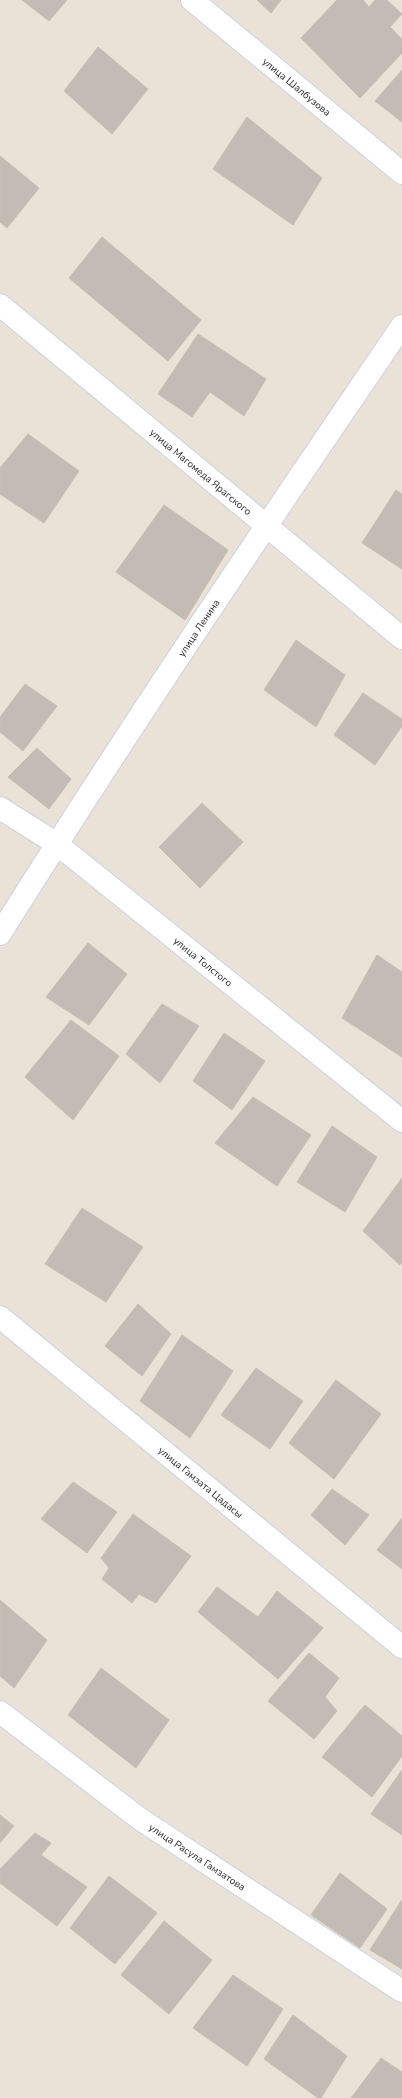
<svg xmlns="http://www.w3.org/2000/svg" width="402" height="2098" viewBox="0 0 402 2098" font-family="'Nunito Sans',sans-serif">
  <rect width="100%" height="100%" fill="#ebe2d7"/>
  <!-- building -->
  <path fill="#c2bcb4" stroke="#c6bfb1" d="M22,0h45l-18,21z
    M257,0h24l-10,13z
    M337,0h26l6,7 6,-7h12l15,14 -12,13 12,12v14l-42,45 -59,-60z
    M98,47l50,42 -36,45 -48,-43z
    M402,70v52l-27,-21z
    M247,117l75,61 -29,47 -80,-56z
    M0,156l39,32 -32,40 -7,-6z
    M102,237l99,83 -33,41 -99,-83z
    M198,334l68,45 -22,37 -34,-24 -18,25 -34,-23z
    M28,434l51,37 -35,52 -44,-29v-26z
    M396,490l6,4v75l-40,-26z
    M164,505l64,45 -43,70 -69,-48z
    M296,640l49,35 -29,52 -52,-37z
    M25,684l32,22 -34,45 -23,-19v-15z
    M363,693l39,26v7l-27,39 -41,-30z
    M37,748l34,31 -22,30 -41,-32z
    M202,803l41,39 -43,46 -41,-41z
    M88,943l39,31 -38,51 -43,-28z
    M377,955l25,17v85l-60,-39z
    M162,1004l37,22 -39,57 -34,-29z
    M71,1020l48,36 -46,64 -48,-43z
    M224,1033l41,28 -33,49 -39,-29z
    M253,1097l58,38 -34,51 -62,-43z
    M332,1126l45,31 -32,55 -48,-30z
    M402,1178v84l-2,3 -37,-34z
    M82,1208l61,39 -37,55 -61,-38z
    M138,1304l33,30 -29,42 -37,-30z
    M182,1335l51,36 -43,67 -50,-37z
    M256,1368l47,33 -33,48 -49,-34z
    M336,1380l45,34 -47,65 -45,-36z
    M73,1482l44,30 -30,41 -46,-34z
    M332,1489l37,26 -24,30 -34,-30z
    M133,1514l58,42 -35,47 -17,-9 -7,9 -30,-24 7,-11 -8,-10z
    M402,1518v51l-25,-19z
    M217,1587l41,30 19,-26 46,37 -45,51 -80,-67z
    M0,1600l47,40 -33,48 -14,-12z
    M309,1653l30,25 -14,19 12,14 -23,28 -46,-38z
    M101,1668l68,52 -33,48 -68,-53z
    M365,1705l37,31v20l-30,41 -50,-40z
    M402,1770v65l-31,-21z
    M0,1815l14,11 -14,17z
    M35,1833l16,10 -10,12 46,32 -30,39 -57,-43v-14z
    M340,1873l47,36 -27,39 -49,-33z
    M109,1876l48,37 -42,51 -45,-36z
    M401,1901h1v68l-32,-19z
    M164,1921l48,39 -43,54 -48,-39z
    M233,1975l50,34 -36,57 -54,-38z
    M293,2015l54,41 -26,42h-3l-54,-39z
    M381,2058l21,14v26h-51z"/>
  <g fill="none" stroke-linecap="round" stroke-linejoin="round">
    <!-- minor casing -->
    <g stroke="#ccd0e2" stroke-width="24">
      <g id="minor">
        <path id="s1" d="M192,0l210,173"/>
        <path id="s2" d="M0,305l402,333"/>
        <path id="s3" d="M0,808l57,36 345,277"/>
        <path id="s4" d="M0,934c129,-206 265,-407 402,-608"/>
        <path id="s5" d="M0,1317l402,330"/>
        <path id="s6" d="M0,1712l140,107 262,172"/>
      </g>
    </g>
    <!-- minor -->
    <use href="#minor" stroke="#fff" stroke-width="22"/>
  </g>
  <g text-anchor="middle" stroke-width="3.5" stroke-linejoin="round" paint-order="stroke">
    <!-- street labels -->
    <g font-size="10" fill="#272727" stroke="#fff">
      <text dy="4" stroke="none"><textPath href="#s1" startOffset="136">улица Шалбузова</textPath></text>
      <text dy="4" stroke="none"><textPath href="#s2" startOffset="261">улица Магомеда Ярагского</textPath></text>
      <text dy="4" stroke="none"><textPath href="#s4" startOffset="365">улица Ленина</textPath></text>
      <text dy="4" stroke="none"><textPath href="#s3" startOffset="255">улица Толстого</textPath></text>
      <text dy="4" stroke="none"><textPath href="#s5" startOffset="260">улица Гамзата Цадасы</textPath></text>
      <text dy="4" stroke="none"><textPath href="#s6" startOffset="245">улица Расула Гамзатова</textPath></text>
    </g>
  </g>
</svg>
